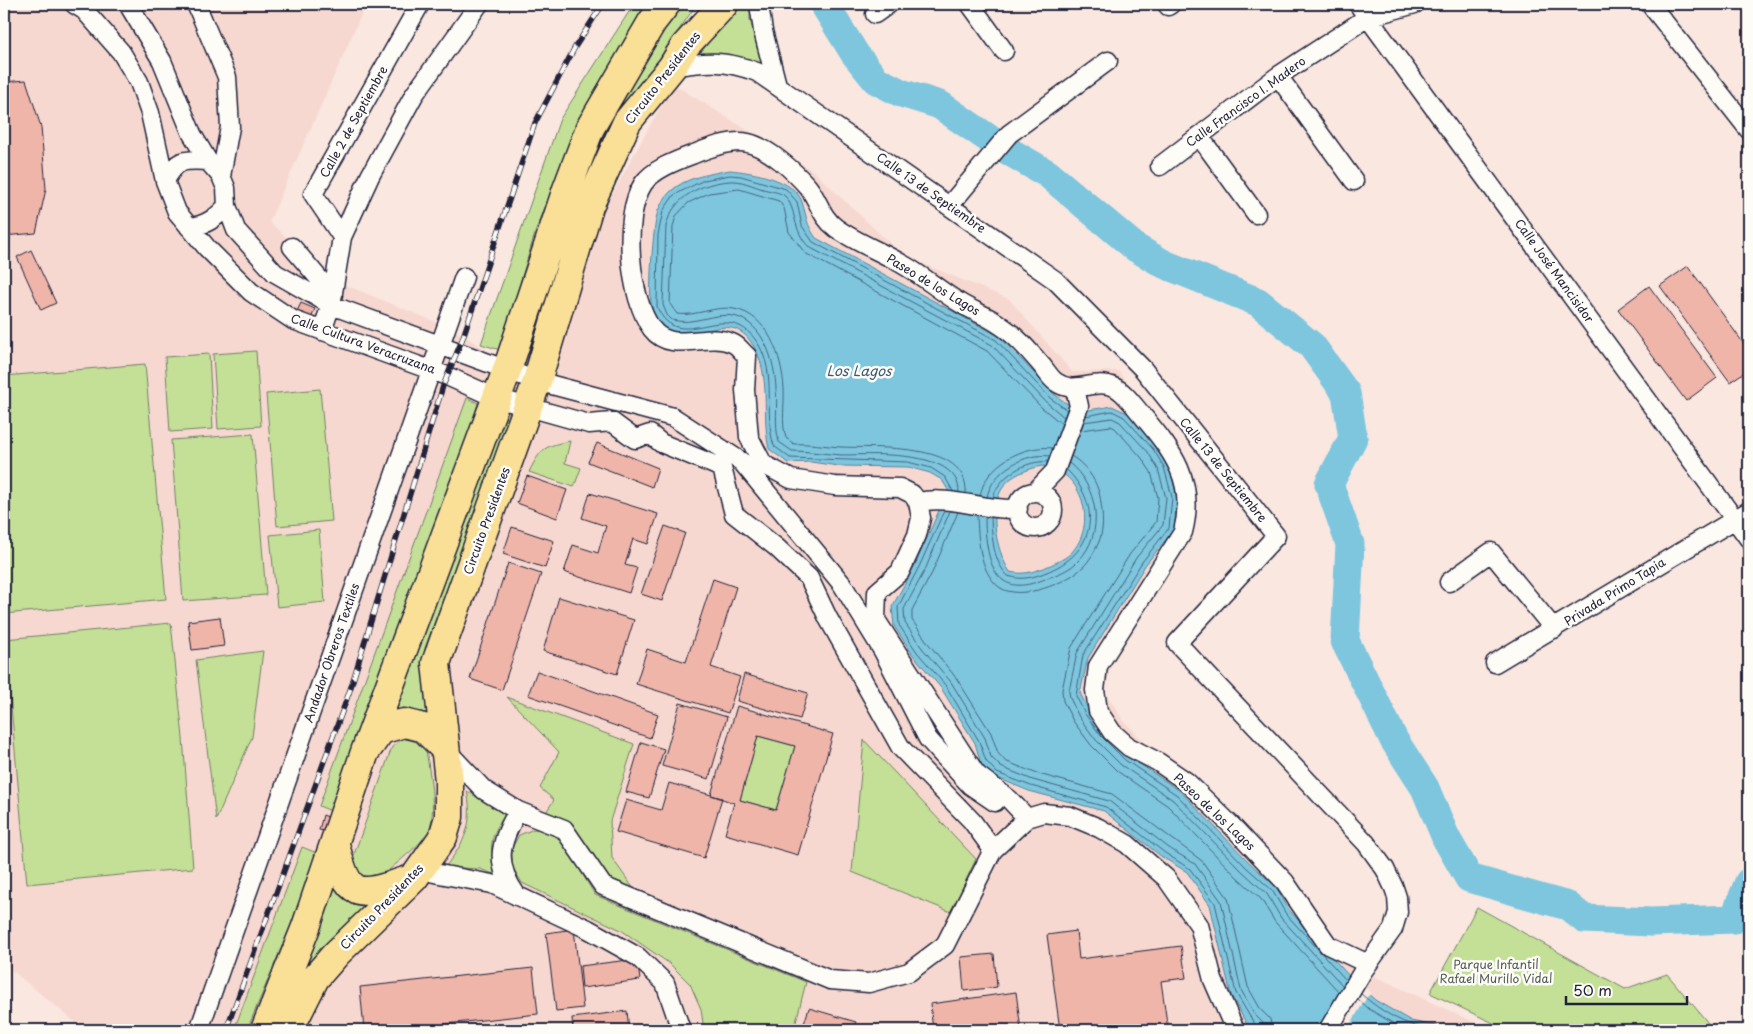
<svg xmlns="http://www.w3.org/2000/svg" width="1753" height="1034" viewBox="0 0 1753 1034" font-family="'Playpen Sans',sans-serif">
  <rect width="100%" height="100%" fill="#f9e7e0"/>
  <filter id="ink" filterUnits="userSpaceOnUse"><feTurbulence type="fractalNoise" baseFrequency=".02" numOctaves="2"/><feDisplacementMap in="SourceGraphic" scale="10" xChannelSelector="R" yChannelSelector="G"/><feConvolveMatrix kernelMatrix="1 2 1 2 8 2 1 2 1" color-interpolation-filters="sRGB"/></filter>
  <g filter="url(#ink)">
    <!-- built -->
    <path fill="#f6d8d0" d="M4,4h362l-97,218 69,60 115,47 84,52 61,-161 75,-136 140,87 83,78 20,12 93,38 63,73 46,-1 65,84 9,66 -77,128 -10,43 18,28 240,251 128,59h-1406l-81,-66z"/>
    <!-- green -->
    <path fill="#c4df96" stroke="#738068" d="M634,4h18l-76,126 -40,100 -36,120 -19,-6 79,-225z
      M680,4h17c-44,61 -82,128 -118,195l21,-61 62,-111z
      M738,4h12v16l15,50c-26,-13 -38,-18 -67,-14z
      M256,351l5,75 -43,3 -5,-75z
      M209,354l4,75 -43,3 -5,-75z
      M145,364l21,235 -162,15v-238z
      M320,389l12,132 -55,5 -11,-132z
      M467,398l11,5 -7,24 -140,384 -12,-5z
      M505,413l6,3 -86,232 5,68 -38,-1z
      M253,434l13,161 -83,6 -12,-161z
      M570,441l-5,22 16,5 -7,19 -45,-15c12,-24 15,-26 41,-31z
      M319,530l6,72 -48,5 -7,-72z
      M171,623l12,115 10,130 -166,16 -22,-245z
      M263,651l-11,86 -36,83 -20,-160z
      M507,697l127,47 -24,77 2,37 24,34 -30,-12 -38,-56 -22,-12 8,-12 -14,-12 19,-36z
      M410,733l15,9c3,25 14,71 2,93 -6,9 -42,38 -52,47h-11l-14,-16 42,-119z
      M758,736l37,10 -19,64 -36,-10z
      M864,740l112,119 -25,53 -99,-40z
      M467,791l38,24c-16,22 -16,34 -9,60l-16,-6 -35,-2c20,-25 29,-43 22,-76z
      M534,829l15,1 12,8 34,57 211,87 -12,48h-90l-3,-21 -11,-25 -20,-20 -49,-34 -99,-47 -10,-17v-18l7,-13z
      M302,847l15,6 -27,74 -43,103h-13z
      M337,879l36,19 -51,54 -31,47z
      M1477,907l148,82 42,-15 47,56h-206l-78,-37z"/>
    <!-- water -->
    <path fill="#7dc6de" stroke="#59849d" fill-rule="evenodd" d="M730,170c21,2 65,9 72,32 5,15 4,22 14,36l183,98 55,58 20,15 15,1 23,-4 15,7 30,33 12,19 8,31 -3,34 -28,34 -58,94 -8,35 9,18 15,22 24,23 52,35 70,72 26,24 14,24 60,66 25,23 36,21 45,9h-200l-10,-7 -15,-28 -21,-90 -23,-33 -25,-15 -58,-46 -75,-20 -34,-14 -14,-13 -6,-21 -34,-55 -28,-33 -19,-29 -2,-19 23,-42 33,-75 -6,-10 -12,-7 -22,-6 -70,-1 -27,-4 -23,1 -19,-14c-8,-34 3,-73 -16,-104 -25,-40 -59,3 -86,-15 -7,-5 -13,-13 -15,-21 -4,-14 1,-84 6,-98 2,-6 8,-15 12,-19 15,-15 40,-18 60,-22zM1043,466c40,5 55,59 28,87 -7,7 -19,11 -27,15 -12,4 -21,7 -34,4 -15,-23 -24,-69 -2,-91 9,-8 23,-13 35,-15z"/>
    <!-- pier -->
    <path fill="#f9e7e0" d="M1351,974l21,19 -5,4 -20,33h-30z"/>
    <g fill="none" stroke-linecap="round" stroke-linejoin="round">
      <!-- shore -->
      <path stroke="#46647c" stroke-width="1" d="M1086,416l26,-5 12,6 29,32 11,18 8,30 -3,31 -27,34 -59,93 -7,41 9,18 16,22 24,24 52,35 69,72 26,23 14,24 60,66
        M1084,422l28,-4 8,4 28,30 10,17 8,29 -3,27 -27,33 -59,95 -8,38 1,7 9,19 17,23 25,25 52,35 69,71 25,23 14,24 62,68
        M1081,430l30,-4 4,2 26,29 10,15 7,26 -2,24 -26,32 -59,94 -9,42 1,11 10,20 18,24 26,26 51,35 69,71 24,22 14,23 64,70
        M953,491l-8,-14 -14,-9 -23,-6 -118,-4 -16,-12c-11,-34 4,-72 -17,-104 -32,-48 -77,16 -100,-35l1,-72 5,-24 11,-16 30,-15 26,-5 11,1 45,13 11,13 5,24 11,16 183,98 54,58 17,12
        M959,492c0,-44 -89,-37 -117,-37 -17,-1 -33,-4 -50,-4l-13,-9c-5,-18 -1,-35 -3,-53 -1,-27 -12,-66 -42,-73 -21,-4 -41,10 -62,4l-5,-5 -4,-10 3,-79c7,-29 35,-43 64,-45 11,-1 23,5 33,8 7,2 17,3 22,7 12,13 7,34 24,51l183,98 54,57 18,15
        M966,493c3,-53 -93,-44 -125,-46 -16,-1 -31,-4 -47,-3l-8,-6c-5,-16 -1,-33 -2,-50 -2,-30 -15,-73 -50,-79 -19,-4 -38,8 -57,5l-7,-10 3,-77 3,-11 12,-13 21,-10 30,-4 40,12 5,7 5,24 16,21 182,98 54,56 21,17
        M980,496c5,-31 43,-52 73,-48
        M987,497c5,-26 38,-45 63,-41
        M993,498c4,-21 34,-39 55,-36
        M944,511l-25,56 -21,40 1,18 18,27 29,34 33,55 7,20 11,12 34,13 75,21 59,46 25,16 25,34 21,90 22,37
        M950,511l-25,59 -21,39 1,14 17,25 29,34 34,56 6,19 10,10 32,13 76,21 60,47 26,16 26,37 20,89 14,25 8,8 2,7
        M958,512l-26,61 -20,37v10l16,23 29,36 34,54 7,20 7,8 30,12 77,21 90,67 26,37 20,89 13,23 9,9 2,11
        M977,515c1,23 2,56 22,72 21,15 69,-4 85,-21 5,-5 11,-15 14,-22 6,-13 5,-27 3,-41 -2,-19 -13,-37 -30,-47
        M985,517c0,18 2,53 19,64 12,8 29,3 41,-2 11,-4 25,-9 33,-18 28,-28 20,-75 -9,-98
        M991,518c1,20 2,43 17,58 15,5 27,1 41,-5 48,-20 53,-67 17,-102
        M1361,994c21,18 42,31 70,36
        M1358,999l11,10 35,21"/>
      <!-- river -->
      <path stroke="#7dc6de" stroke-width="29" d="M824,4l31,50 21,26 25,13 39,12 58,40 50,29 88,74 28,16 94,38 54,44 34,47 7,45 -24,46 21,60 -5,97 49,99 31,48 21,50 23,40 99,28 16,13 67,3 83,-3 15,-37"/>
    </g>
    <!-- building -->
    <path fill="#efb5a9" stroke="#22223b" fill-rule="evenodd" d="M26,80l15,47 5,62 -10,44 -32,3v-154z
      M31,250l25,53 -15,7 -24,-53z
      M1688,266l61,85v18l-19,13 -70,-96z
      M1649,286l68,92 -31,23 -68,-92z
      M301,303l14,6 -4,10 -15,-6z
      M597,443l61,25 -6,19 -64,-25z
      M527,476l40,14 -10,28 -40,-15z
      M590,493l68,21 -10,30 -15,-5 -8,26 12,3 -8,25 -65,-21 9,-27 25,8 3,-11 5,-16 -24,-8z
      M665,526l20,7 -23,68 -21,-7z
      M512,527l42,14 -9,27 -42,-14z
      M508,563l33,11 -39,116 -32,-11z
      M713,579l23,8 -25,80 29,10 -12,36 -92,-29 11,-35 39,13z
      M559,597l75,23 -17,54 -74,-23z
      M220,617l4,29 -32,4 -4,-29z
      M537,671l121,43 -8,24 -122,-43z
      M744,674l64,19 -8,26 -63,-18z
      M680,703l47,14 -18,62 -47,-13z
      M737,706l96,28 -35,121 -73,-21 9,-31 -23,-8zM758,736l37,10 -19,64 -36,-10z
      M641,742l23,7 -15,49 -23,-6z
      M669,783l53,15 -18,60 -88,-26 10,-32 35,10z
      M323,815l5,2 -4,14 -5,-1z
      M574,929l9,79 -27,3 -10,-78z
      M1076,931l3,28 102,-13 5,32 -25,3 7,49h-108l-13,-95z
      M994,954l3,33 -33,4 -3,-34z
      M637,959l3,21 -58,8 -2,-22z
      M533,968l5,46 -147,16h-27l-4,-43z
      M1016,992l5,38h-88l-3,-26z
      M809,1008l47,14 -3,8h-51z
      M627,1011l2,19h-56l-1,-12z"/>
    <g fill="none" stroke-linecap="round" stroke-linejoin="round">
      <!-- street casing -->
      <g stroke="#22223b" stroke-width="21">
        <path id="street" d="M74,4l10,6 37,42 18,30 11,31 15,68 12,31 30,36 44,44 42,28 154,56 49,22 93,26 23,-2 23,17 15,-5 11,9 61,25 12,46 42,33 33,31 19,40 73,130 71,73 21,29
          M128,4l34,57 30,73 16,27 13,15 5,12 1,18 9,24 39,43 56,32 206,76 136,36 69,45 100,122 41,67 45,88 42,46 25,17
          M196,4l31,73 3,50 -9,49
          M759,4l4,27 14,54
          M970,4l34,47
          M1358,4l391,535
          M1650,4l99,126
          M1168,6l3,-2
          M875,14l14,-10
          M672,67c34,-6 53,-7 85,5l298,208 88,89 133,167 -99,107 189,200 19,26 9,19 3,9 1,15 -5,17 -30,42 -35,59
          M1278,76l76,105
          M1199,136l57,78
          M1160,166l118,-90 90,-59 47,-13
          M165,181c12,-23 19,-21 43,-20
          M949,206l60,-72 99,-73
          M189,227c16,-1 27,-9 38,-21
          M342,237l-29,-43 107,-190
          M292,247l41,48
          M322,331l9,-26 11,-68 28,-61 44,-81 65,-91
          M1035,492l20,-21 24,-65 -4,-17
          M1017 510a18 18 0 1 1 36 0a18 18 0 1 1-36 0Z
          M918,502c33,-7 66,9 100,7
          M1449,582l42,-30 63,77
          M1495,663l254,-152
          M446,750l38,40 34,21 46,18 39,57 227,94 39,3 40,-11 36,-27 48,-95 34,-32 17,-5 26,3 29,12 28,16 39,34 33,47 14,55 22,50
          M1027,818l-18,-19 -33,-25 -100,-154 1,-28 23,-20 17,-37 4,-17 -3,-16 -6,-8 -12,-6 -65,-2 -44,-7 -28,-15 -14,-27 -4,-47 2,-34c-5,-4 -9,-11 -15,-13 -25,-12 -60,12 -80,-14 -23,-31 -30,-112 -9,-145 10,-15 35,-24 51,-30 15,-6 38,-15 54,-11 21,5 46,28 60,44 11,14 13,30 28,41 21,15 44,23 66,36 20,11 38,27 58,39 13,8 28,13 40,22 17,11 30,27 43,42 4,5 8,12 13,15 19,14 38,-4 58,5 10,4 21,20 28,28 31,37 54,66 41,117l-85,134 -3,24 3,21 14,21 17,15 29,15 29,20 44,43 54,57 43,63 40,19
          M426,862l8,11 58,11 96,45 50,28 27,26 16,47
          M517,896c-23,-32 -18,-53 1,-85
          M199,1030l265,-753"/>
      </g>
      <!-- primary casing -->
      <g stroke="#22223b" stroke-width="31">
        <path id="primary" d="M368,748l13,-18 23,-7 20,5 19,19
          M335,844c13,55 22,54 73,36
          M265,1030l41,-103 59,-175 142,-382 60,-181 23,-61 62,-106 14,-18
          M289,1030l26,-52 21,-24 78,-76 29,-41 6,-20v-36l-13,-118 101,-282 52,-175 38,-84 45,-55 13,-21 39,-42"/>
      </g>
      <!-- street -->
      <use href="#street" stroke="#fdfcf7" stroke-width="18"/>
      <!-- primary -->
      <use href="#primary" stroke="#fadf96" stroke-width="28"/>
      <!-- rail casing -->
      <g stroke="#22223b" stroke-width="5.5">
        <path id="rail" d="M226,1030l124,-340 93,-304 19,-46 73,-217 40,-76 28,-43"/>
      </g>
      <!-- rail -->
      <use href="#rail" stroke="#fdfcf7" stroke-width="4" stroke-dasharray="11" stroke-linecap="butt"/>
    </g>
  </g>
  <g text-anchor="middle" stroke-width="5" stroke-linejoin="round" paint-order="stroke">
    <!-- street labels -->
    <g font-size="12" fill="#22223b" stroke="#fdfcf7">
      <text transform="translate(663 78) rotate(-52)" y="4">Circuito Presidentes</text>
      <text transform="translate(1246 102) rotate(-36)" y="4">Calle Francisco I. Madero</text>
      <text transform="translate(354 122) rotate(-61)" y="4">Calle 2 de Septiembre</text>
      <text transform="translate(931 193) rotate(35)" y="4">Calle 13 de Septiembre</text>
      <text transform="translate(1554 271) rotate(54)" y="4">Calle José Mancisidor</text>
      <text transform="translate(933 285) rotate(31)" y="4">Paseo de los Lagos</text>
      <text transform="translate(363 344) rotate(20)" y="4">Calle Cultura Veracruzana</text>
      <text transform="translate(1223 470) rotate(51)" y="4">Calle 13 de Septiembre</text>
      <text transform="translate(487 521) rotate(-70)" y="4">Circuito Presidentes</text>
      <text transform="translate(1615 592) rotate(-32)" y="4">Privada Primo Tapia</text>
      <text transform="translate(332 653) rotate(-71)" y="4">Andador Obreros Textiles</text>
      <text transform="translate(1214 812) rotate(43)" y="4">Paseo de los Lagos</text>
      <text transform="translate(382 907) rotate(-46)" y="4">Circuito Presidentes</text>
    </g>
    <!-- park labels -->
    <g font-size="12" fill="#535b56" stroke="#fdfcf7">
      <text x="1496" y="969">Parque Infantil<tspan x="1496" dy="14">Rafael Murillo Vidal</tspan></text>
    </g>
    <!-- water labels -->
    <g font-size="14" font-style="italic" fill="#425b74" stroke="#fdfcf7">
      <text x="859" y="376">Los Lagos</text>
    </g>
  </g>
  <!-- margin -->
  <rect width="1753" height="1034" fill="none" stroke="#fdfcf7" stroke-width="20"/>
  <rect x="10" y="10" width="1733" height="1014" fill="none" stroke="#22223b" stroke-width="2" filter="url(#ink)"/>
  <!-- scale -->
  <path d="M1566 996v8h121v-8" fill="none" stroke="#22223b" stroke-width="2.5"/>
  <text x="1573" y="996" font-size="15" fill="#22223b" stroke="#fdfcf7" stroke-width="4" paint-order="stroke">50 m</text>
</svg>
